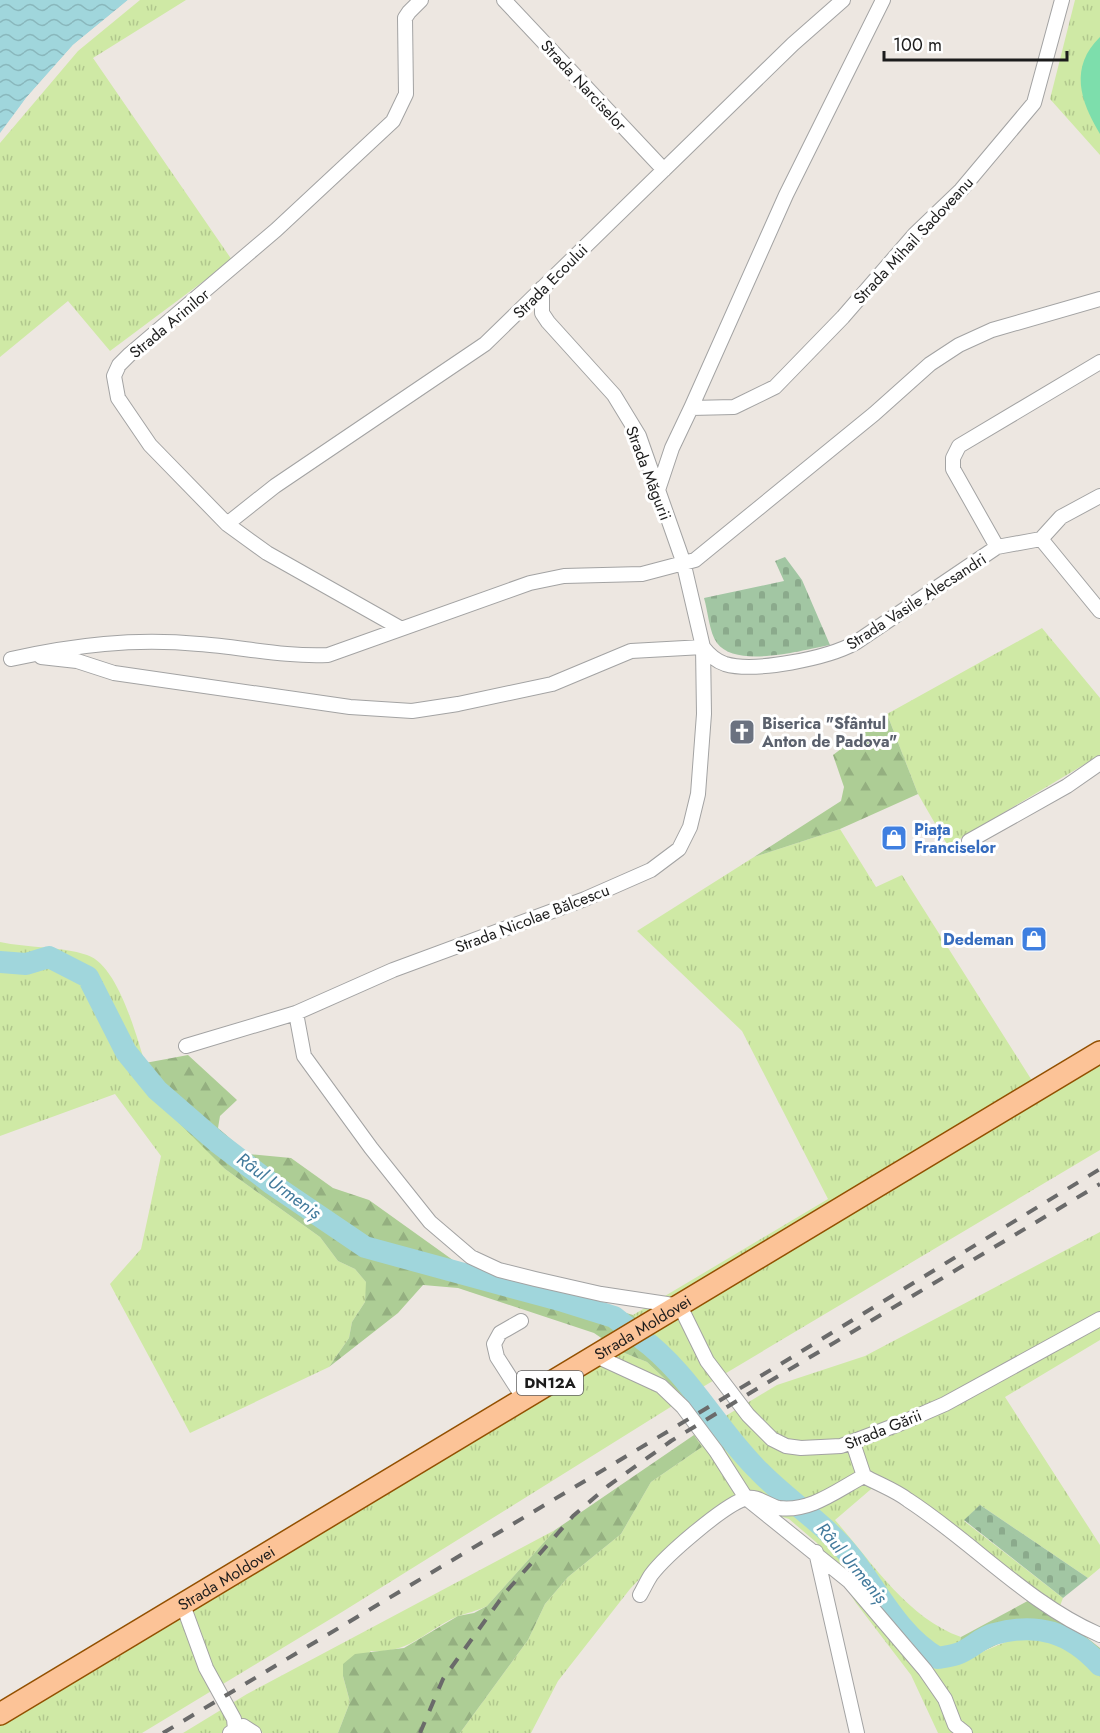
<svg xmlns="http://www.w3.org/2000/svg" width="1100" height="1733" viewBox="0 0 1100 1733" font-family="Jost,sans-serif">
  <defs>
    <pattern id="grass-tufts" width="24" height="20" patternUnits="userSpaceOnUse" patternTransform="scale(1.5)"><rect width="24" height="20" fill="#cfe9a5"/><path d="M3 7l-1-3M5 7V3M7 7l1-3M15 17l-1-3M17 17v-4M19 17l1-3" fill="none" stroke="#b1c78d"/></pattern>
    <pattern id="forest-firs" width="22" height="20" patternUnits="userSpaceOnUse" patternTransform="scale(1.5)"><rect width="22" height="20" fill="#adcd95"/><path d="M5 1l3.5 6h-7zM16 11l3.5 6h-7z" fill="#94af80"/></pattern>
    <pattern id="cemetery-stones" width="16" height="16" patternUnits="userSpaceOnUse" patternTransform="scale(1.5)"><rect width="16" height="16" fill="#a2c6a3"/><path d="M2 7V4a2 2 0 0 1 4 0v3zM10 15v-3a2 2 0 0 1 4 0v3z" fill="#8baa8c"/></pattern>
    <pattern id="water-waves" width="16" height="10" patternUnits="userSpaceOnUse" patternTransform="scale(1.5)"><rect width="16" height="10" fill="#a0d6dc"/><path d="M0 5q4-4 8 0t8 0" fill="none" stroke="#89b7bc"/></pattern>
  </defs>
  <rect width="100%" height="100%" fill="#ede7e1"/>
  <!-- grass -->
  <path fill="url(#grass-tufts)" d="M140,0h46l-93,58 139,202 -122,91 -42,-50 -68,56v-214l78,-92z
    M1075,0h25v155l-50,-56z
    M1042,628l58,70v57l-152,91 -30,-52 -31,-80z
    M840,829l36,58 26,-12 141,223 57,-34v86l-399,238 -68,-73 195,-116 -86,-168 -105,-100 117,-74z
    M0,942c28,6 60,4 87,13 31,10 49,80 58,108l-13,5 93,101 95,68 18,24 17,8 12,14 -2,19 -13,20 -3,16 -20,29 -139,66 -80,-149 31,-35 20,-93 -46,-62 -115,42z
    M1100,1232v108l-95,57 95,148v23l-12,10 -108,-73 -16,16 99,77 -5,13 -23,-14 -151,-119 -49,42c37,42 72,98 126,117l-1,5 15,13 45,-19h23l44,24 13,17v56h-162l-27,-58 -55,-72 -39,-60 -28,-24 -61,-19 -44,32 -54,57 -72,92 -27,52h-71l68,-93 17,-36 23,-27 53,-43 30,-52 51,-35 -8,-12 83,-50 88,-29z
    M622,1352l25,10 38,36 -343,214 -200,121h-142v-8z
    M555,1530l-68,76c-10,5 -20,7 -31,11 -31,14 -47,37 -85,34l-28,25 7,26 -12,31h-75l-17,-14 -24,14h-39l64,-39z"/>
  <!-- forest -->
  <path fill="url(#forest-firs)" d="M887,714l31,80 -78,35 -86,28 87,-56 3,-14 -11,-32z
    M188,1055l49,45 -17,16 -2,12 30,26 43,4 42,30 36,12 88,63 176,52 68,73 -16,10 -38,-36 -25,-10 -28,-19 -136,-45 -35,-3 -25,28 -69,54 20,-29 3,-16 13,-20 1,-20 -11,-13 -17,-8 -18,-24 -95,-68 -79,-79 -14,-22 13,-5z
    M694,1435l8,12 -51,35 -30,52 -53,43 -23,27 -17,36 -68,93h-122l12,-31 -7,-26v-12l12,-10 49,-6 54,-32 16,-3 13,-7 68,-76z
    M1035,1597l65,51v29c-18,-24 -46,-45 -78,-41 -15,2 -33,13 -47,19l-15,-13 1,-5z"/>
  <!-- cemetery -->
  <path fill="url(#cemetery-stones)" d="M785,557l17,23 28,65c-27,5 -94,24 -113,-2 -8,-11 -9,-32 -13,-45l80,-17 -9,-20z
    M980,1505l108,73 -25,20 -99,-78z"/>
  <!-- pitch -->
  <path fill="#7ddeac" d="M1100,37v97c-20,-33 -31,-67 0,-97z"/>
  <!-- water -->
  <path fill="url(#water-waves)" d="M0,0h128l-55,45 -47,53 -26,35z"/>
  <!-- pier -->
  <path fill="#ede7e1" d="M128,0l2,2 -55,45 -75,89 26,-38 47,-53z"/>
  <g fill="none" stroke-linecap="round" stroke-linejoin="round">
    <!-- river -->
    <path stroke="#a0d6dc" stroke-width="22" d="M0,962l26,2 23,-7 39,20 38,75 31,38 60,52 55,42 93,63 198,54 51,16 14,11
      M641,1338c48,35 76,92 118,133 30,31 67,53 93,87 28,36 47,77 86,100 6,-1 13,-2 19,-4 13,-4 24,-17 37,-20 43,-12 76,-2 106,31"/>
    <!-- minor casing -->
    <g stroke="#a3a3a3" stroke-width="16">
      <path id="minor" d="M504,0l160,170
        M691,408l95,-213 97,-195
        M658,490l14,-42 19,-40 43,-1 41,-20 68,-70 72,-83 46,-44 73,-87 28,-103
        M227,524l48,-38 210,-142 308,-300 50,-44
        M1041,539l20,-22 39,-21
        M997,547l-44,-78v-11l6,-12 141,-84
        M400,628l-133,-75 -40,-29 -77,-79 -32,-47 -4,-22 5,-11 11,-11 146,-124 117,-109 13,-27 -1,-76 4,-6 12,-12
        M703,647c6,8 13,14 22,17 30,9 103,-6 130,-21l142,-96 44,-8 59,72
        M41,657l36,4 37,12 236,34 62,4 46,-7 94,-20 79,-33 72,-4
        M11,659c64,-14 122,-21 188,-15 43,3 85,13 129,11l202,-72 34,-7 78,-2 53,-14 179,-146 56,-50 29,-19 33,-15 108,-31
        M969,841l98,-55 33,-23
        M296,1013l8,43 67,92 59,74 41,35 28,13 36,9 66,15 79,12 27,55 41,54 24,24 14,7 15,2 40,-2 58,-22 46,-20 155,-85
        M186,1046l110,-33 97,-43 192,-71 66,-29 28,-21 11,-22 8,-33 6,-80 -1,-67 -20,-86 -44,-125 -25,-41 -66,-73 -6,-9v-25
        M521,1321l-21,12 -6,11 3,13 27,42
        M596,1356l65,30 22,21 33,44 30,47 103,83 76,89 20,29 10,26 10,8
        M853,1443l11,33c14,8 31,14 44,24 65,42 120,104 192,135
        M816,1552l41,181
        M640,1595c4,-7 7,-14 11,-20 15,-20 71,-68 93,-76 13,-5 24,7 35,9 32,4 58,-18 85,-32
        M183,1605l23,63 28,51 1,10
        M230,1733l13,-7 11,7"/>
    </g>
    <!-- primary casing -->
    <g stroke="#935000" stroke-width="24">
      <g id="primary">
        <path id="s1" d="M0,1714l1100,-662"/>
      </g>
    </g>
    <!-- minor -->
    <use href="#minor" stroke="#fff" stroke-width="14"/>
    <!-- primary -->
    <use href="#primary" stroke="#fcc397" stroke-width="21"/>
    <!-- rail -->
    <path stroke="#6a6a6a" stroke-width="4" stroke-dasharray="12 12" stroke-linecap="butt" d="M163,1733l616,-368 321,-196
      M420,1733l23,-54 62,-86 68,-77 35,-30 63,-45 79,-48 350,-209"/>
  </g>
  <!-- icons -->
  <defs>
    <g id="church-square" transform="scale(1.35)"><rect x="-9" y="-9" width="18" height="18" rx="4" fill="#6b7280" stroke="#fff"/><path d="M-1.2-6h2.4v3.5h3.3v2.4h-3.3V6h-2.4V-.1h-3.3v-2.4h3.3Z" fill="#fff"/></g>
    <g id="shop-square" transform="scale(1.35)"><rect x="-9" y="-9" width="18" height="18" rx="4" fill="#3f7fe0" stroke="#fff"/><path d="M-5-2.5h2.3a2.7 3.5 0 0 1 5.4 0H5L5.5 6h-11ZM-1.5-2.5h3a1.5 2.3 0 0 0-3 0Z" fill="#fff"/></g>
  </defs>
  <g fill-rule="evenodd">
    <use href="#church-square" x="742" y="732"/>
    <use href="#shop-square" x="894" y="838"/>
    <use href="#shop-square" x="1034" y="939"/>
  </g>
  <g text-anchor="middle" stroke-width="6" stroke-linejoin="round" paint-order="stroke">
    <!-- shield labels -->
    <rect fill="#fff" stroke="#606060" stroke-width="1.5" x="517" y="1371" width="66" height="24" rx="4.5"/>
    <g font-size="15" font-weight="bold" fill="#1c1c1c">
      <text x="550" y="1388">DN12A</text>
    </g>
    <!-- street labels -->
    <g font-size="16" fill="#1c1c1c" stroke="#fff">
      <text transform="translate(584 85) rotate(47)" y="6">Strada Narciselor</text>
      <text transform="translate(913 240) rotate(-47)" y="6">Strada Mihail Sadoveanu</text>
      <text transform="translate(550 281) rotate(-45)" y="6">Strada Ecoului</text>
      <text transform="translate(169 323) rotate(-40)" y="6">Strada Arinilor</text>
      <text transform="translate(649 473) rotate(69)" y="6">Strada Măgurii</text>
      <text transform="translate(916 601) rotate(-33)" y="6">Strada Vasile Alecsandri</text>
      <text transform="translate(532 918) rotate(-21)" y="6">Strada Nicolae Bălcescu</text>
      <text dy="6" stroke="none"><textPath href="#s1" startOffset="750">Strada Moldovei</textPath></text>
      <text transform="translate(883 1429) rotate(-22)" y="6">Strada Gării</text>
      <text dy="6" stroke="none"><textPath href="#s1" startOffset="264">Strada Moldovei</textPath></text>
    </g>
    <!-- worship labels -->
    <g font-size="16" font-weight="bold" fill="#5b616d" stroke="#fff" text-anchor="start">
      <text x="762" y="729">Biserica "Sfântul<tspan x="762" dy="18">Anton de Padova"</tspan></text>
    </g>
    <!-- shop labels -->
    <g font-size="16" font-weight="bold" fill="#366cbe" stroke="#fff" text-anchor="start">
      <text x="914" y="835">Piața<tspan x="914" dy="18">Franciselor</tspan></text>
      <text x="1014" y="945" text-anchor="end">Dedeman</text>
    </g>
    <!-- water labels -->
    <g font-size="18" font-style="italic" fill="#427a9c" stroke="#fff">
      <text transform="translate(279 1186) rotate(36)" y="6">Râul Urmeniș</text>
      <text transform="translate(852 1563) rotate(50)" y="6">Râul Urmeniș</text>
    </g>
  </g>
  <!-- scale -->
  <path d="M884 51v9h183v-9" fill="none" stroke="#1c1c1c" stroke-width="3"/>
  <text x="893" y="51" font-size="18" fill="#1c1c1c" stroke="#ffffff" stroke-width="4.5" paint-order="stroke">100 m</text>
</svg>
